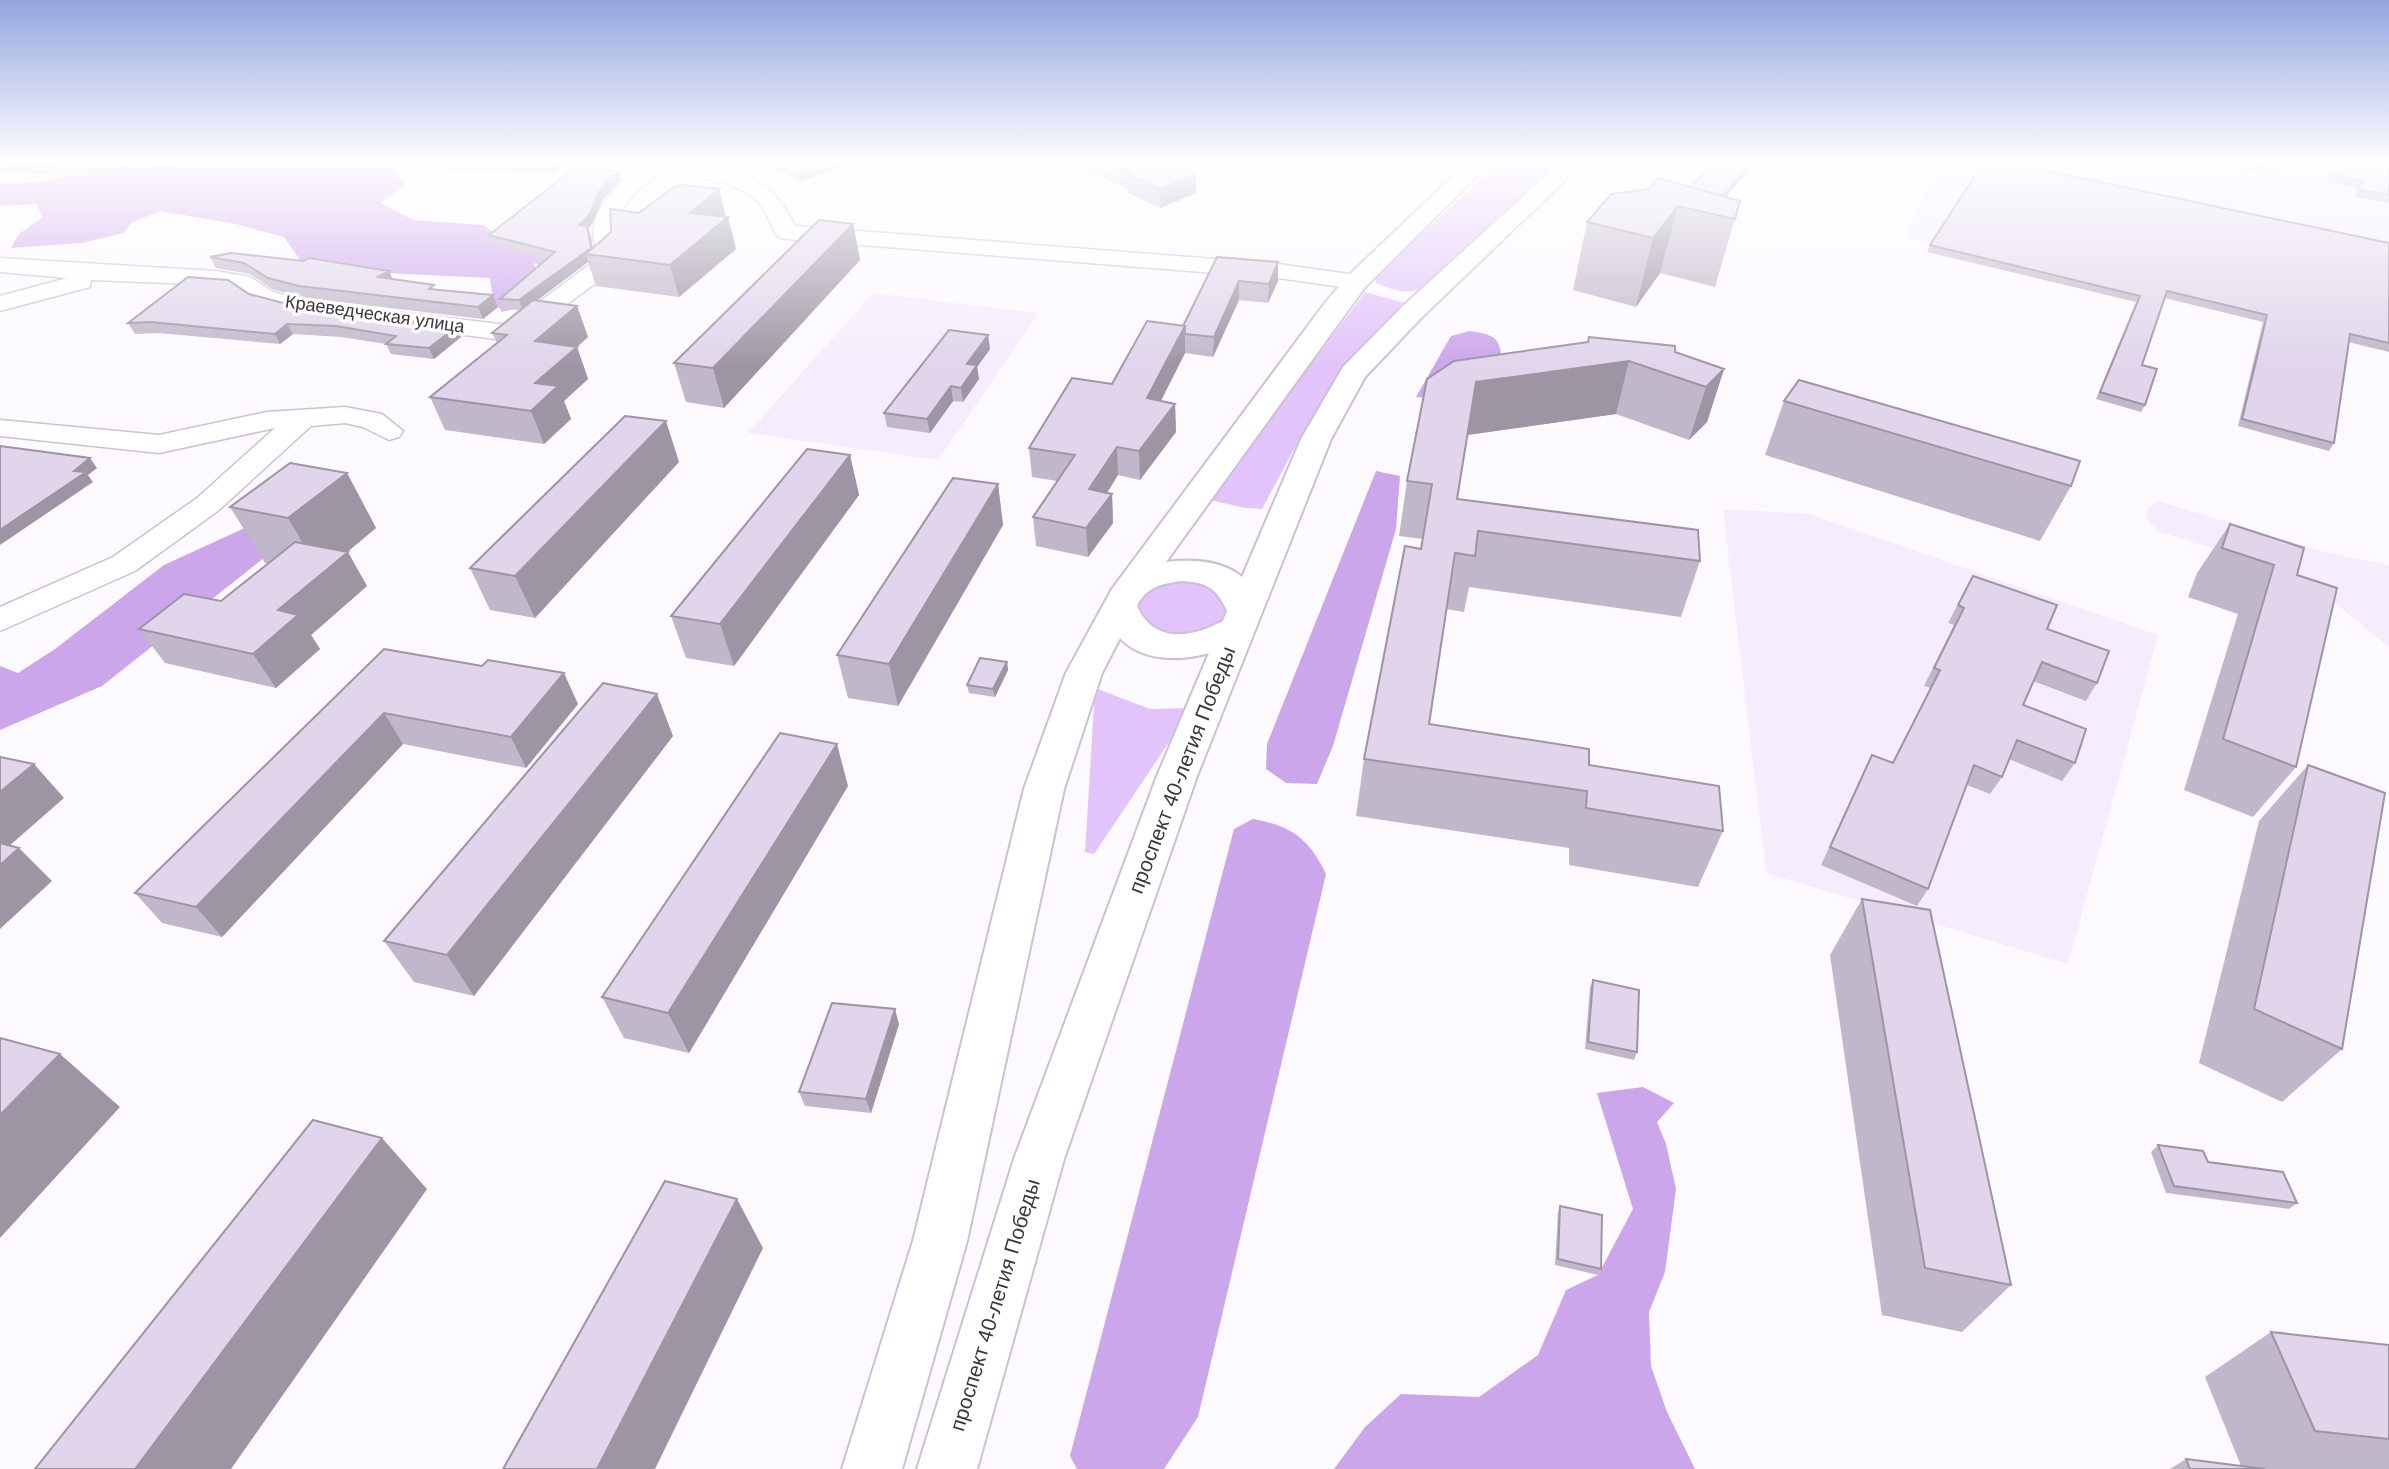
<svg xmlns="http://www.w3.org/2000/svg" width="2389" height="1469" viewBox="0 0 2389 1469" font-family="Arial,sans-serif">
  <rect width="100%" height="100%" fill="#fdfaff"/>
  <!-- built -->
  <path fill="#f5ecfd" d="M1941,162h448v190l-483,-115 23,-57z
    M873,293l166,20 -101,147 -190,-27z
    M2158,501l171,52 60,12v82l-86,-70 -145,-46 -12,-12 2,-12z
    M1723,509l86,5 349,121 -90,329 -302,-91z"/>
  <!-- green -->
  <path fill="#e2c4fb" d="M1499,162h60l-135,126c-16,7 -32,2 -48,-5l-1,-6z
    M1365,292l44,12 -67,67 -41,65 -39,73 -17,-1 -35,-8z
    M1210,580l23,30 -21,24 -60,2 -22,-34 22,-21z
    M1095,688l55,21 42,-1 -98,146 -9,-2z"/>
  <!-- forest -->
  <path fill="#cba6ea" d="M96,162l76,3 13,-3h200l21,22 -25,19 32,17 71,5 12,10 48,10 15,26 -26,-8 6,11 -11,31 -26,7 -9,-13 -3,-21 -147,-7 -43,-11 -16,-23 -48,-13 -76,-13 -29,12 -7,10 -42,10 -71,5 8,-14 24,-17 -7,-13 -36,2v-23c39,1 61,-1 96,-21z
    M1469,331c18,3 30,3 32,23l-60,44 -25,-1 35,-61z
    M1376,471l24,5 -4,53 -63,217 -16,38 -31,-1 -20,-14 1,-25z
    M249,526l30,20 -177,140 -102,44v-64l18,7 37,-24 109,-84z
    M1253,819c39,7 56,20 73,55l-128,543 -34,52h-87l-7,-13 164,-627z
    M1643,1087l31,16 -17,19 9,22 10,45 -11,83 -16,40 2,54 16,46 28,57h-361l31,-42 36,-33 78,3 59,-42 28,-65 32,-15 35,-66 -36,-116z"/>
  <g fill="none" stroke-linecap="round" stroke-linejoin="round">
    <!-- street casing -->
    <g stroke="#ccc0d6" stroke-width="3">
      <path id="street" d="M646,162c59,0 121,1 149,64l483,38 78,11 9,2 3,5 -3,5 -9,2 -78,-11 -492,-39 -8,-2c-8,-11 -10,-24 -19,-34 -26,-26 -63,-22 -93,-38 -19,20 -46,34 -50,64 -1,13 9,27 1,38l-95,71 -9,3 -209,-26 -49,-13 -21,-14 -18,-3 -125,-5 -1,7 -90,24v-15l67,-18 -67,-6v-14l216,13 34,6 23,15 32,9 203,24 89,-66c0,-9 -4,-18 -4,-27 3,-31 31,-52 53,-70z
        M345,407l37,7 21,17 -4,6 -10,3 -26,-13 -18,-4 -34,3 -92,84 -84,61 -135,60v-24l113,-50 84,-59 78,-70 -116,25 -159,-17v-16l159,15 108,-23z"/>
    </g>
    <!-- secondary casing -->
    <g stroke="#ccc0d6" stroke-width="4">
      <path id="secondary" d="M1468,162h23l-126,125 -199,275c25,-3 56,-2 76,15l59,-138 42,-72 59,-60 159,-145h23l-164,157 -55,58 -34,62 -134,337 -133,383 -87,310h-60l97,-310 143,-383 52,-123c-28,8 -67,9 -89,-15l-18,35 -38,116 -97,452 -65,228h-60l71,-228 111,-452 42,-116 46,-84 213,-286 22,-26zM1181,581c25,1 36,7 46,30l-4,10c-31,17 -69,23 -86,-15 9,-19 24,-22 44,-25z"/>
    </g>
    <!-- street -->
    <use href="#street" fill="#fff" fill-rule="evenodd"/>
    <!-- secondary -->
    <use href="#secondary" fill="#fff" fill-rule="evenodd"/>
  </g>
  <!-- wall -->
  <path fill="#c1b7ca" d="M0,162h135l-22,14 -113,-3z
    M380,162h186l-13,11 -107,-2 -2,-5h-29l-2,-4z
    M761,162h96l-57,19z
    M1087,162h78l31,31 -36,15 -32,-15v-4l-40,-17z
    M1714,162h41l-29,35 14,4 -25,86 -55,-14 -24,34 -63,-17 14,-68 104,-35z
    M1984,162h59l-5,7 351,74v109l-40,-10 -15,101 -5,8 -91,-25 25,-104 -98,-24 -23,67 3,40 -4,7 -45,-13 40,-97 -209,-50 3,-7z
    M2224,162h53l-2,7 -3,6 -49,-9z
    M2329,162h60v41l-33,-6 1,-9 -30,-6z
    M621,180l-18,19 -11,25 -4,4 5,20 46,-35 80,-24 7,28h2l8,32 -57,48 -83,-11 -8,-24 -52,39 41,5 11,31 -11,10 11,32 -24,22 7,18 -27,25 -99,-14 -15,-33 67,-54 -5,-10 28,-23 -16,-1 -4,-10 47,-40 -54,-15 -4,-9z
    M853,224l7,36 -136,148 -38,-6 -12,-39z
    M210,257l179,14 4,8 43,11 62,17 -15,12 -177,-21 -32,-8 -24,-16 -34,-6z
    M1217,257l61,24 -10,22 -29,-3 -26,57 -28,-4 -24,48 14,3 1,28 -36,48 -22,-5 -11,18 5,1 1,29 -25,34 -52,-11 -3,-29 24,-36 -25,-4 -3,-29 83,-64 71,-58z
    M249,294l49,13 158,20 5,10 -27,22 -43,-5 -5,-10 -45,-7 -48,-3 -13,10 -122,-11 -23,1 -7,-11z
    M988,335l2,14 -13,18 2,12 -16,23 -10,-1 -23,32 -43,-6 -3,-14z
    M1588,342l87,10 49,17 -17,53 -18,18 -73,-26 -149,21 -10,64 243,62 -19,56 -212,-30 -5,25 -18,-3 -17,115 160,41 134,66 -25,56 -129,-22v-17l-213,-32 8,-57 59,-220 -24,-3 8,-55z
    M1784,401l287,85 -31,55 -275,-86z
    M850,455l9,40 -125,171 -48,-8 -15,-42z
    M679,462l-144,156 -45,-8 -20,-42z
    M347,473l29,55 -29,24 20,34 -56,49 9,14 -44,39 -111,-25 -26,-34 82,-28 47,-38h-3l-35,-56z
    M998,484l5,41 -105,181 -50,-8 -11,-43z
    M2230,524l67,51 -1,192 -43,50 -69,-27 54,-176 -50,-17 9,-24z
    M1973,576l74,53 50,54 -11,18 -53,-20 -10,24 52,58 -13,18 -53,-22 -7,18 -12,17 -23,-9 -39,104 -11,17 -96,-41 42,-92 9,-18 21,8 38,-75 -7,-2 30,-61 -6,-2z
    M384,649l194,55 -52,64 -123,-24 -181,193 -60,-14 -27,-30z
    M1007,662l1,8 -13,27 -26,-4 -2,-8z
    M673,736l-199,260 -60,-14 -30,-41z
    M2308,765l34,284 -60,53 -83,-39 60,-242z
    M848,786l-159,267 -65,-15 -22,-41z
    M1862,899l149,386 -49,47 -80,-17 -52,-360z
    M1593,980l44,72 -3,8 -49,-11 5,-62z
    M899,1024l-28,89 -66,-7 -6,-14z
    M2158,1145l50,17 89,41 -8,6 -123,-16 -15,-41z
    M1560,1206l41,63 -3,6 -43,-10 3,-53z
    M2271,1332l118,13v124h-219l16,-10 55,7 -36,-89z"/>
  <!-- shaded-wall -->
  <path fill="#9d95a4" d="M121,162h14l-22,14 -4,-7z
    M553,162h13l-13,11 -3,-9z
    M838,162h19l-57,19 -2,-6z
    M1752,162h3l-43,51h-3z
    M618,171l3,9 -18,19 -11,25 -4,4 3,8 3,22 -1,-3 -7,-1 2,8 -65,49 -4,-11 81,-110z
    M1196,174v19l-36,15v-19z
    M719,189l7,30 2,-2 8,32 -57,48 -9,-32 20,-52z
    M1678,206l-18,67 -24,34 17,-69z
    M853,224l7,36 -136,148 -11,-40z
    M1278,262v19l-10,22 1,-19z
    M389,271l5,12 -16,-6z
    M1239,281v19l-26,57 1,-20z
    M493,295l5,12 -15,12 -5,-12z
    M577,306l11,31 -18,16 7,-6 11,32 -24,22 7,18 -27,25 -13,-33 4,-28v-42z
    M287,324l6,10 -13,10 -5,-10z
    M1185,326v27l-37,73 -1,-28z
    M456,327l5,10 -27,22 -5,-11z
    M988,335l2,14 -13,18 2,12 -16,23 -2,-14 6,-24z
    M1629,361l-13,53 -149,21 9,-53z
    M1724,369l-17,53 -18,18 17,-53z
    M951,386l2,15 -23,32 -3,-14z
    M1175,404l1,28 -36,48 -1,-29z
    M666,421l13,41 -144,156 -20,-42z
    M1117,447l1,28 -27,43 -2,-29z
    M850,455l9,40 -125,171 -14,-42z
    M90,458l7,10 -9,7 5,7 -93,63v-15z
    M347,473l29,55 -55,46 -33,-56z
    M998,484l5,41 -105,181 -9,-42z
    M1112,494l1,29 -25,34 -2,-29z
    M348,552l19,34 -56,49 9,14 -44,39 -23,-34 25,-44z
    M1007,662l1,8 -13,27 -2,-8z
    M564,673l14,31 -52,64 -15,-31z
    M657,694l16,42 -199,260 -27,-41z
    M384,713l19,31 -181,193 -26,-30z
    M837,744l11,42 -159,267 -21,-40z
    M34,764l30,34 -64,56v-62z
    M19,848l33,33 -52,48v-64z
    M895,1009l4,15 -28,89 -5,-14z
    M60,1054l60,53 -120,131v-123z
    M382,1138l45,51 -196,280h-96z
    M737,1199l26,49 -108,221h-58z"/>
  <!-- building -->
  <path fill="#e0d5eb" stroke="#9d95a4" stroke-width="2" d="M0,162h121l-12,7 -109,-3z
    M445,162h108l-3,2z
    M772,162h66l-40,13z
    M1106,162h59l31,12 -36,15 -32,-14 5,-2z
    M1714,162h38l-29,34 -32,-9z
    M1984,162h58l-4,7 351,74v100l-39,-9 -16,109 -92,-24 25,-104 -100,-24 -25,74 15,4 -12,36 -45,-13 40,-96 -210,-51z
    M2236,162h41l-2,7z
    M2333,162h56v33l-29,-5 1,-9 -29,-6z
    M576,167l42,4 -18,19 -11,25 -10,10 8,1 4,22 -72,52 -19,-1 55,-47 -66,-17z
    M1659,178l81,23 -5,18 -57,-13 -25,32 -66,-16 24,-28 38,-5z
    M682,185l37,4 -29,24 38,4 -58,48 -84,-11 25,-22 -1,-23 29,4 35,-26z
    M819,220l34,4 -140,144 -39,-5z
    M231,253l72,8 6,-3 80,13 -11,6 56,8 -5,4 64,6 -15,12 -179,-21 -31,-8 -24,-15 -34,-6z
    M1217,257l61,5 -9,22 -30,-3 -25,56 -29,-3v-8h-2z
    M188,277l40,3 21,14 49,13 158,20 -27,21 -43,-4 10,-8 -60,-10 -49,-2 -12,10 -124,-12 -23,1z
    M533,300l44,6 -42,35 42,6 -42,36 23,3 -27,25 -101,-14 77,-62 -15,-2z
    M1147,321l38,5 -38,72 28,6 -36,47 -22,-4 -28,42 23,5 -26,34 -53,-11 42,-62 -46,-7 43,-70 40,6z
    M949,330l39,5 -21,29 10,1 -16,23 -10,-2 -24,33 -43,-6z
    M1589,337l86,9v6l49,17 -18,18 -77,-26 -153,21 -19,117 241,31 2,31 -222,-30 -3,25 -20,-3 -26,171 160,25v16l130,21 4,45 -137,-23 1,-17 -223,-32 41,-213 16,3 11,-65 -25,-3 20,-102 27,-18 134,-19z
    M1799,380l281,81 -9,25 -287,-85z
    M625,416l41,5 -151,155 -45,-8z
    M0,446l90,12 -16,13 12,1 -86,58z
    M807,449l43,6 -130,169 -49,-8z
    M290,463l57,10 -59,45 -58,-11z
    M953,478l45,6 -109,180 -52,-9z
    M2230,524l74,24 -7,27 40,13 -41,179 -73,-28 51,-174 -52,-17z
    M295,542l53,10 -70,58 20,5 -45,39 -114,-25 45,-35 37,7z
    M1973,576l84,29 -10,24 62,22 -12,32 -55,-21 -19,43 63,24 -11,34 -58,-23 -15,37 -28,-12 -46,124 -98,-42 42,-92 21,8 47,-93 -6,-2 30,-60 -6,-3z
    M384,649l98,17 6,-6 76,13 -53,64 -127,-24 -188,194 -61,-14z
    M980,658l27,4 -14,27 -26,-4z
    M603,683l54,11 -210,261 -63,-14z
    M780,733l57,11 -169,269 -66,-16z
    M0,757l34,7 -34,28z
    M2308,765l77,28 -43,256 -88,-40z
    M0,843l19,5 -19,17z
    M1862,899l68,11 81,375 -86,-17z
    M1593,980l46,10 -2,62 -49,-10z
    M832,1003l63,6 -29,90 -67,-7z
    M0,1038l60,16 -60,61z
    M313,1120l69,18 -247,331h-100z
    M2158,1145l45,6 5,11 75,10 14,31 -123,-17z
    M665,1181l72,18 -140,270h-94z
    M1560,1206l42,9 -1,54 -43,-10z
    M2271,1332l118,13v94l-74,-8z
    M2186,1459l79,10h-75z"/>
  <!-- sky -->
  <linearGradient id="sky" x2="0" y2="1"><stop stop-color="#93a6df"/><stop offset="0.44" stop-color="#fefdff"/><stop offset="1" stop-color="#fefdff" stop-opacity="0"/></linearGradient>
  <rect width="2389" height="367" fill="url(#sky)"/>
  <g text-anchor="middle" stroke-width="7" stroke-linejoin="round" paint-order="stroke">
    <!-- far-street labels -->
    <g font-size="18" fill="#3b373f" stroke="#fff">
      <text transform="translate(375 314) rotate(8)" y="6">Краеведческая улица</text>
    </g>
    <!-- street labels -->
    <g font-size="21" fill="#3b373f" stroke="#fff">
      <text transform="translate(1182 770) rotate(-69)" y="7">проспект 40-летия Победы</text>
      <text transform="translate(995 1305) rotate(-73)" y="7">проспект 40-летия Победы</text>
    </g>
  </g>
</svg>
